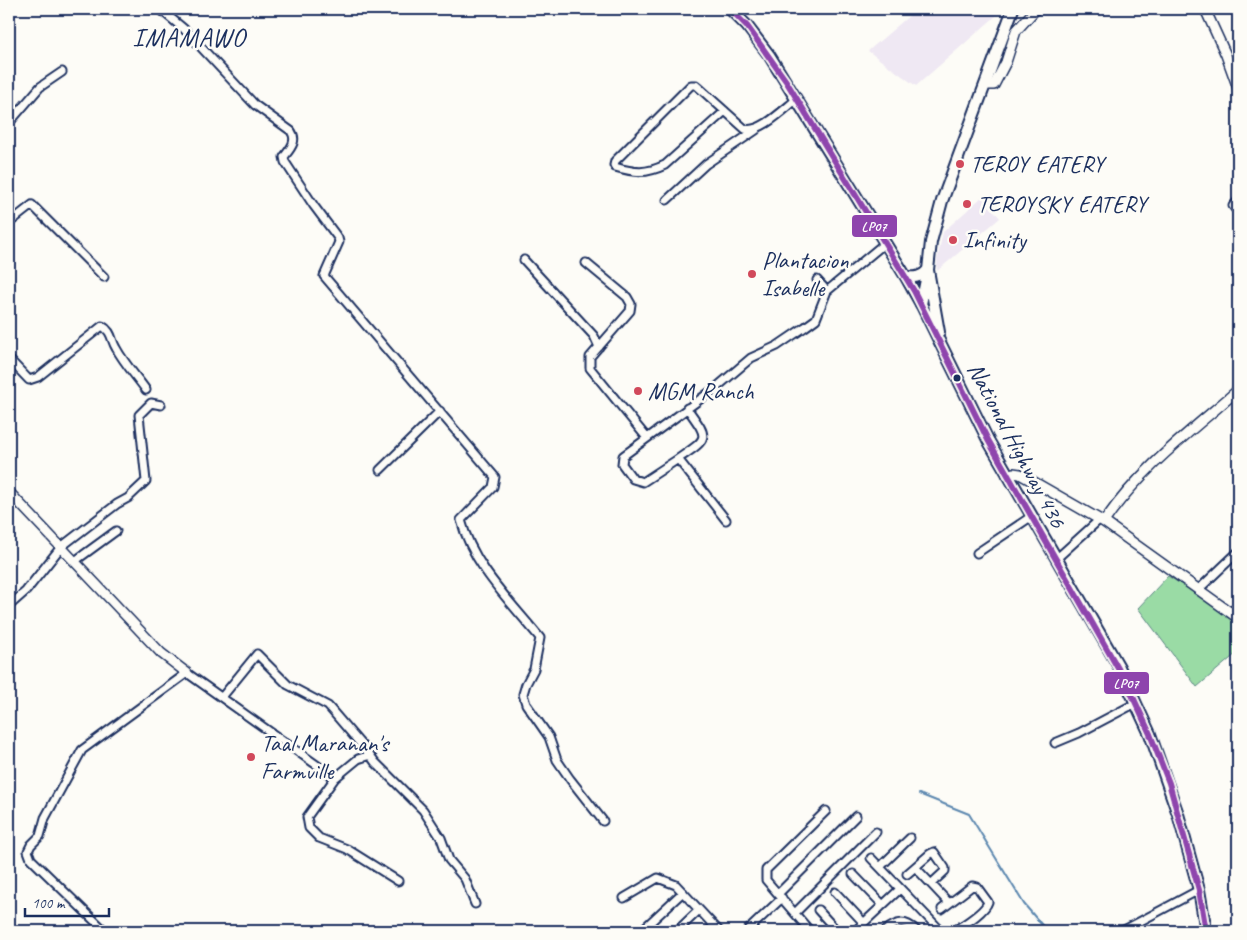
<svg xmlns="http://www.w3.org/2000/svg" width="1247" height="940" viewBox="0 0 1247 940" font-family="Caveat,sans-serif">
  <rect width="100%" height="100%" fill="#fdfcf7"/>
  <filter id="ink" filterUnits="userSpaceOnUse"><feTurbulence type="fractalNoise" baseFrequency=".02" numOctaves="2"/><feDisplacementMap in="SourceGraphic" scale="10" xChannelSelector="R" yChannelSelector="G"/><feConvolveMatrix kernelMatrix="1 2 1 2 8 2 1 2 1" color-interpolation-filters="sRGB"/></filter>
  <g filter="url(#ink)">
    <!-- built -->
    <path fill="#efe8f3" d="M917,9h83l-4,7 -80,70 -48,-35z
      M982,197l18,21 -63,53v-11l6,-28z"/>
    <!-- green -->
    <path fill="#9adba5" stroke="#5a8582" d="M1168,576l70,44v32l-41,35 -59,-79z"/>
    <g fill="none" stroke-linecap="round" stroke-linejoin="round">
      <!-- stream -->
      <path stroke="#5b87af" stroke-width="2" d="M919,794l50,20 55,90 23,27"/>
      <!-- minor casing -->
      <g stroke="#1b2f5e" stroke-width="11">
        <path id="minor" d="M160,9l24,20 71,76 36,26c7,10 -1,18 -7,26l1,5 29,44 24,32 1,4 -15,34 171,201 -2,10 -32,33c12,46 50,82 79,118l-6,31 -8,15 -3,10 3,10 23,33 8,23 13,19 33,42
          M725,111l-60,54c-19,9 -30,8 -50,2l-1,-2 1,-4 76,-76h5l49,44c16,4 39,-20 52,-30
          M9,123l31,-36 22,-15
          M667,200l39,-36 50,-34
          M1238,201l-5,5 5,6
          M9,223l23,-18 72,72
          M524,260l70,76 5,11
          M586,263l41,34 4,7 -1,7 -40,46v11l57,70
          M817,280l10,11
          M9,359l20,21 9,-3 64,-51c10,5 9,14 14,22 8,15 20,28 30,42
          M678,459c32,-22 31,-20 9,-51
          M380,470l60,-59
          M726,520l-48,-61 -35,23 -10,-3 -11,-15 1,-8 95,-70 33,-28 26,-12 28,-19 11,-8 11,-28 58,-48
          M977,553l55,-37
          M1056,559l43,-39
          M75,561l41,-30
          M1198,590l40,-38
          M9,606l17,-15 35,-44 56,-43 11,-6 18,-17 -7,-66 12,-12 10,2
          M1230,613l8,-7
          M222,697l35,-43 31,31 40,21 42,49
          M1055,743l24,-10 57,-30
          M335,778l-28,39 2,11 10,10 28,11 51,32
          M871,858l70,73
          M880,867l30,-29
          M915,867l34,36
          M853,874l30,31
          M907,874l23,-20 4,-2 11,16v3l-14,13
          M835,892l29,31
          M778,894l78,-78
          M624,898l34,-20 18,7 43,46
          M942,909l30,-23 5,1 11,15c-3,10 -25,23 -34,29
          M818,910l19,21
          M795,913l81,-81
          M105,931l-74,-72 -3,-8 3,-6 9,-9 5,-18 37,-68 105,-77 148,105 23,-19 12,-4 5,7 48,48 18,28 8,22 16,19 10,25
          M641,931l42,-39
          M677,931l22,-21
          M747,931l35,-33
          M810,931l-44,-51v-10l60,-59
          M855,931l45,-42
          M885,931c12,-10 20,-11 32,0
          M1122,931l77,-41"/>
      </g>
      <!-- tertiary casing -->
      <g stroke="#1b2f5e" stroke-width="12">
        <path id="tertiary" d="M1205,9l21,46 12,33
          M985,85h9l12,-23 10,-31 20,-22
          M1007,475l6,-2 7,1 84,48 134,96
          M9,492l152,161 26,20
          M1104,522c35,-52 87,-91 134,-132"/>
      </g>
      <!-- secondary casing -->
      <g stroke="#1b2f5e" stroke-width="14">
        <path id="secondary" d="M730,9l17,17 22,29 137,222 15,27
          M906,277c9,1 16,0 22,-7"/>
      </g>
      <!-- primary casing -->
      <g stroke="#1b2f5e" stroke-width="14">
        <path id="primary" d="M928,270l-7,34 67,136 131,227 31,67 28,80 21,76 7,41
          M939,332l-11,-62 3,-28 11,-41 71,-192"/>
      </g>
      <!-- minor -->
      <use href="#minor" stroke="#fdfcf7" stroke-width="7"/>
      <!-- tertiary -->
      <use href="#tertiary" stroke="#fdfcf7" stroke-width="9"/>
      <!-- secondary -->
      <use href="#secondary" stroke="#fdfcf7" stroke-width="10"/>
      <!-- primary -->
      <use href="#primary" stroke="#fdfcf7" stroke-width="10"/>
      <!-- bus-1 casing -->
      <g stroke="#fdfcf7" stroke-width="10">
        <path id="bus-1" d="M730,9l17,17 39,55 128,210 74,149 140,246 22,48 19,49 30,107 7,41"/>
      </g>
      <!-- bus-1 -->
      <use href="#bus-1" stroke="#8e44ad" stroke-width="6"/>
    </g>
  </g>
  <!-- markers -->
  <g fill="#d1495b" stroke="#fdfcf7" stroke-width="2">
    <circle cx="960" cy="164" r="5"/>
    <circle cx="967" cy="204" r="5"/>
    <circle cx="953" cy="240" r="5"/>
    <circle cx="752" cy="274" r="5"/>
    <circle cx="638" cy="391" r="5"/>
    <circle cx="251" cy="757" r="5"/>
  </g>
  <circle fill="#1b2f5e" stroke="#fdfcf7" stroke-width="2" cx="957" cy="378" r="4.5"/>
  <g text-anchor="middle" stroke-width="5" stroke-linejoin="round" paint-order="stroke">
    <!-- poi labels -->
    <g font-size="24" fill="#1b2f5e" stroke="#fdfcf7" text-anchor="start">
      <text x="970" y="172">TEROY EATERY</text>
      <text x="977" y="212">TEROYSKY EATERY</text>
      <text x="963" y="248">Infinity</text>
      <text x="762" y="268">Plantacion<tspan x="762" dy="28">Isabelle</tspan></text>
      <text x="648" y="399">MGM Ranch</text>
      <text x="261" y="751">Taal Maranan's<tspan x="261" dy="28">Farmville</tspan></text>
    </g>
    <!-- street labels -->
    <g font-size="24" fill="#1b2f5e" stroke="#fdfcf7">
      <text transform="translate(1017 445) rotate(62)" y="8">National Highway 436</text>
    </g>
    <!-- quarter labels -->
    <g font-size="26" letter-spacing="1" fill="#1b2f5e" stroke="#fdfcf7">
      <text x="189" y="46">IMAMAWO</text>
    </g>
  </g>
  <g stroke="#fdfcf7" stroke-width="2">
    <rect x="851" y="214" width="47" height="24" rx="5" fill="#8e44ad"/>
    <rect x="1103" y="671" width="47" height="24" rx="5" fill="#8e44ad"/>
  </g>
  <g font-size="14" text-anchor="middle" font-weight="bold" fill="#fff">
    <text x="874" y="231">LP07</text>
    <text x="1126" y="688">LP07</text>
  </g>
  <!-- margin -->
  <rect width="1247" height="940" fill="none" stroke="#fdfcf7" stroke-width="30"/>
  <rect x="15" y="15" width="1217" height="910" fill="none" stroke="#1b2f5e" stroke-width="2" filter="url(#ink)"/>
  <!-- scale -->
  <path d="M25 908v8h84v-8" fill="none" stroke="#1b2f5e" stroke-width="2.5"/>
  <text x="32" y="908" font-size="15" fill="#1b2f5e" stroke="#fdfcf7" stroke-width="4" paint-order="stroke">100 m</text>
</svg>
